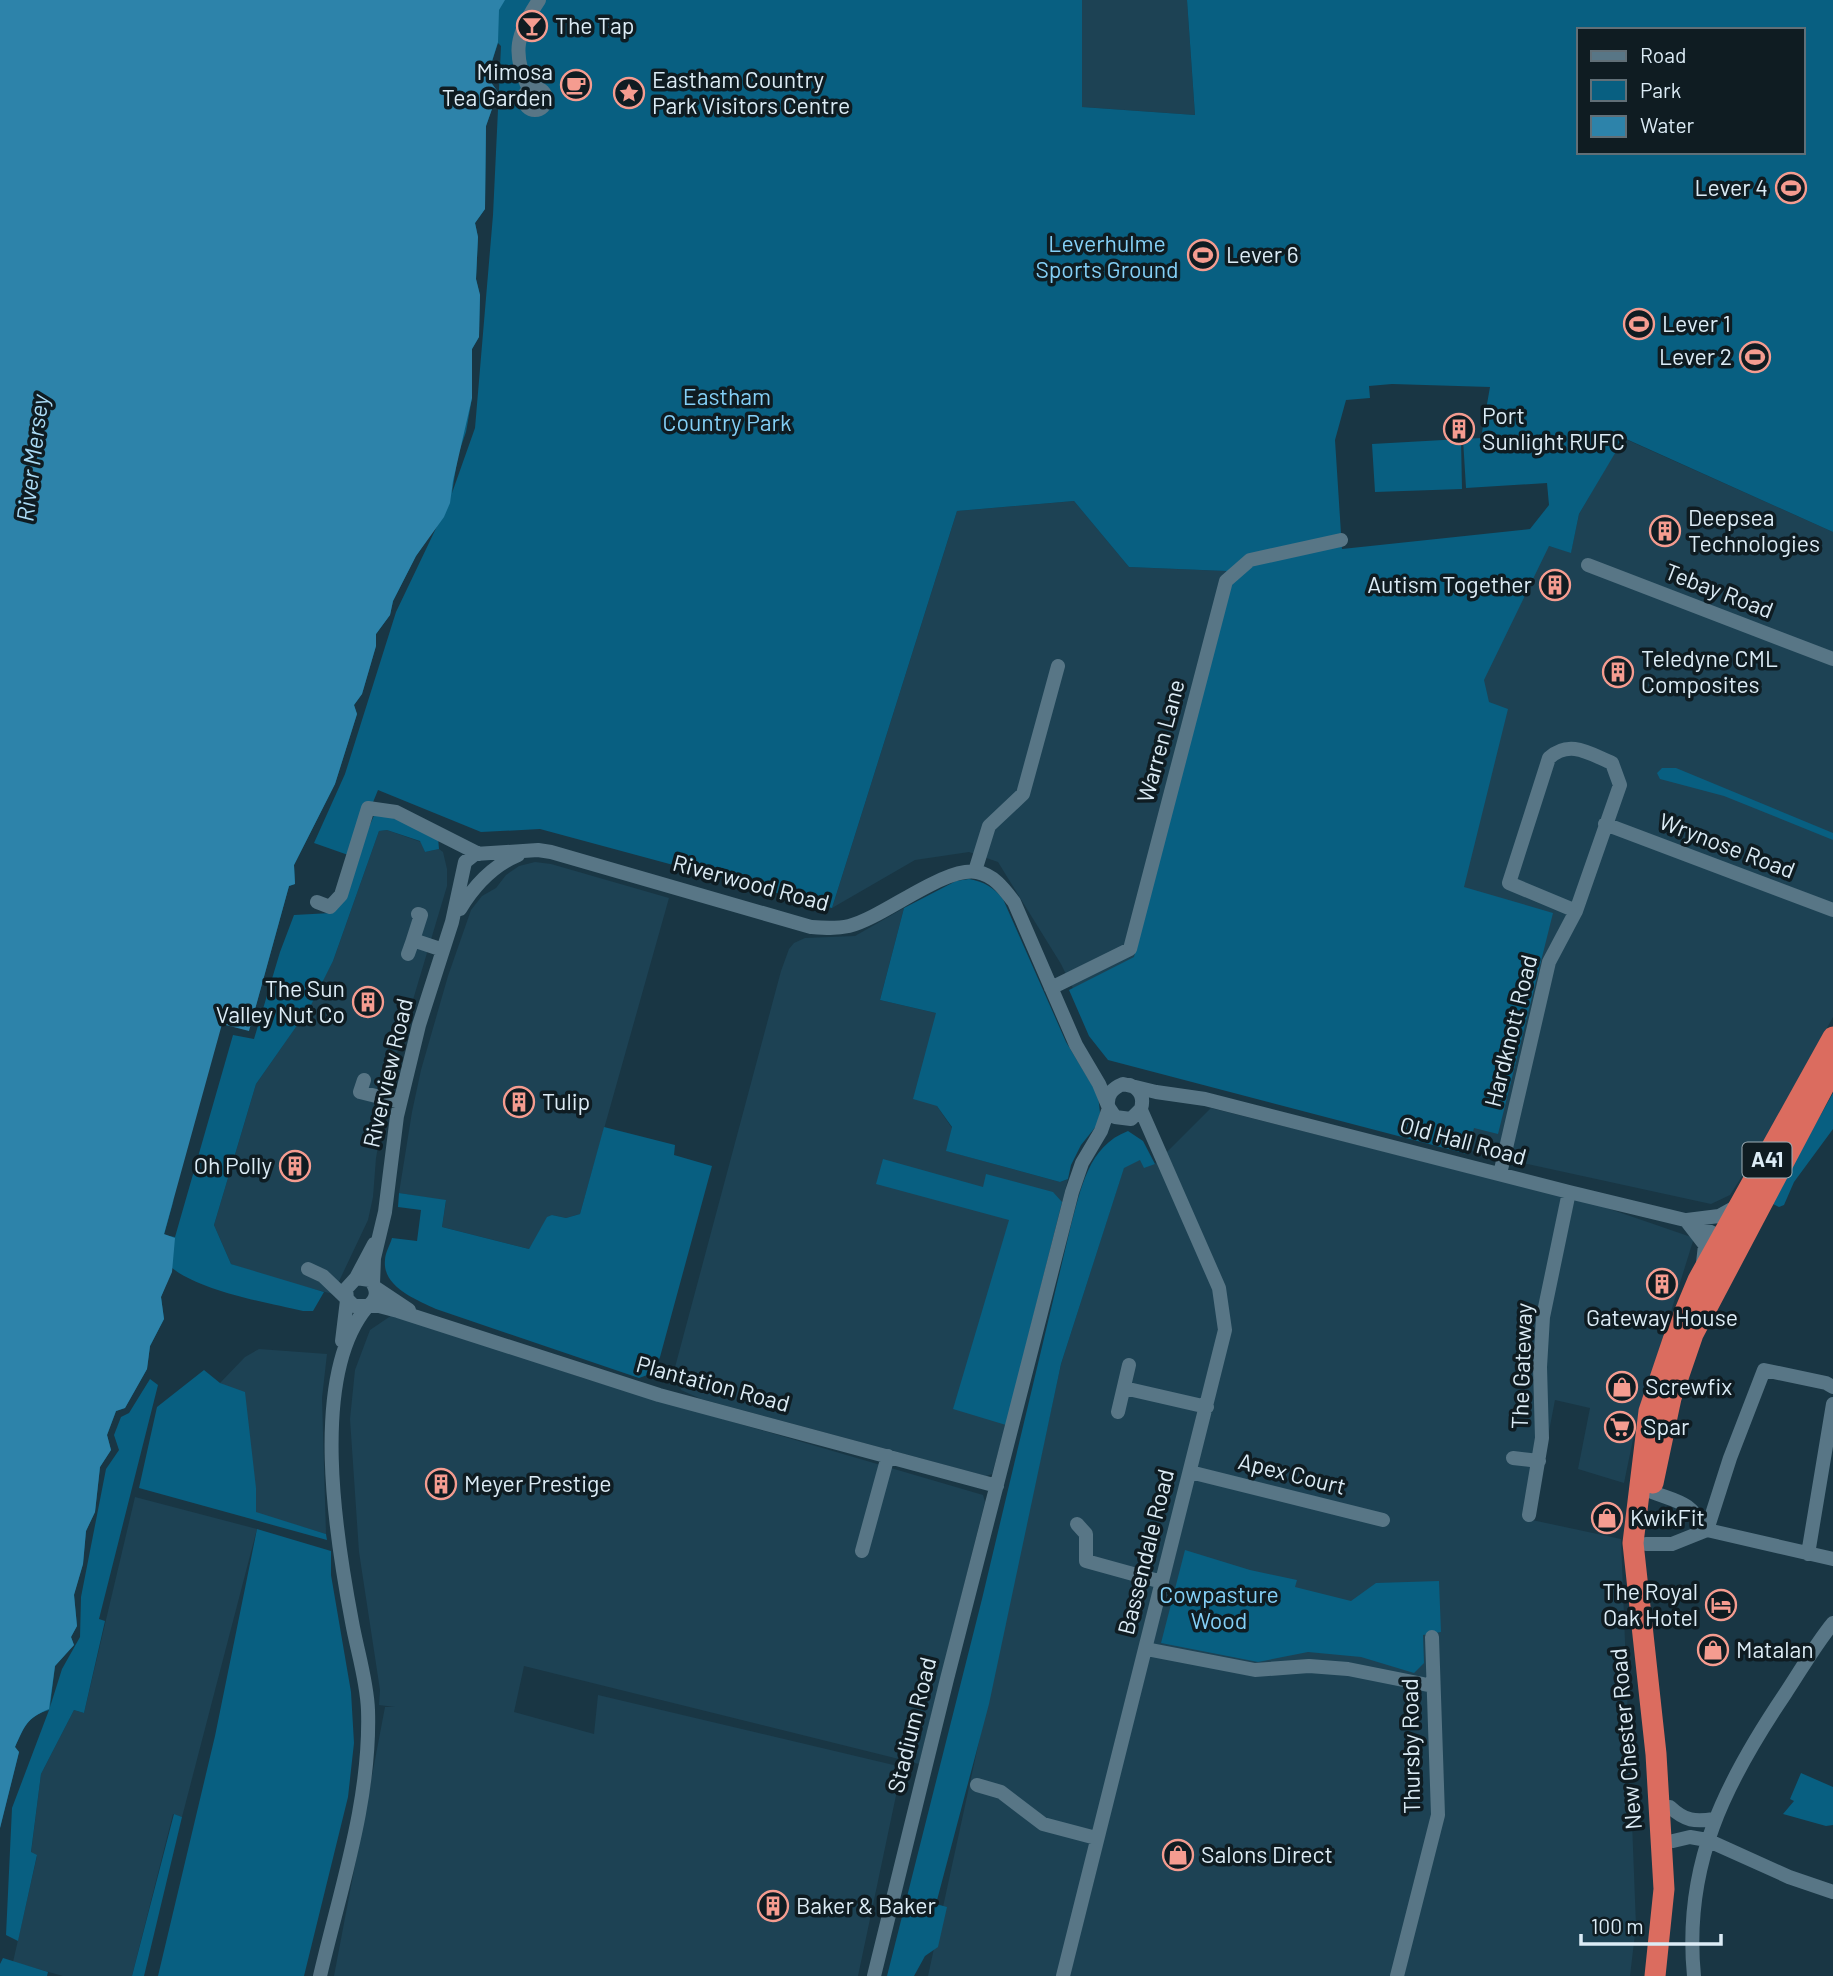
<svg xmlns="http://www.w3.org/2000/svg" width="1833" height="1976" viewBox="0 0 1833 1976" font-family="Barlow,sans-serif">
  <rect width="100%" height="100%" fill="#193644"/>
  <!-- built -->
  <path fill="#1d4254" d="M1082,0h105l8,115 -113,-8z
    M1623,438l210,94v485l-68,123 -35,55 -19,9 -225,-49 -382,-103 -43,-88 -63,-102 -29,-10 -54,8 -83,48 125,-397 117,-10 55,66 97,4 32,43 291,-68 22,6 8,-38z
    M387,830l34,12 4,10 14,-3 4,3 4,17v17l-55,184 -16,88 -3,39 -5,23 -35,74 -55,-14 -47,-16 -17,-39 42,-141 53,-76 24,-47 46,-130z
    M535,862l16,2 118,34 -89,316 -14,4 -14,-3 -23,34 -87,-22 4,-26 -47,-8 13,-81 9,-42 27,-94 23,-66 11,-14 14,-8 10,-13 13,-9z
    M904,908l-24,92 56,13 1,93 15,22 -5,23 113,31 8,-3 -62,246 -14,49 -6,2 -285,-77 -20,-9 -7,-19 107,-400 8,-22 5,-6 11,-5 50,-2z
    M1211,1108l390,98 93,32 -57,182 -13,63 -46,-14 12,-61 -35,-8 -23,120 89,19 15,386 -6,51h-702l133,-612 63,-197 17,-8 14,5z
    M395,1313l188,65 400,117 2,7 -66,262 -395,-98 -10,46 80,22 4,-39 304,72 -44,209h-524l51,-269h10l-16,-2 1,-15 -21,-138 -9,-133 5,-49 15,-40z
    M259,1349l68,5 -5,44 4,136 -70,-21 -36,-130 25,-26z
    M135,1497l122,32 -75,288 -9,-3 -41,162h-69l-50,-14 24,-106 -6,-3 10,-79 33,-64 10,3z"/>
  <!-- green -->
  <path fill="#085f81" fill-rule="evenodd" d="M482,0h600v107l113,8 -8,-115h646v532l-209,-94 -45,76 -8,39 -22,-7 -65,134 5,22 19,7 -44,178 89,26 -55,221 -24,-6 -7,26 -359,-94 -19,-24 -20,-46 65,-33 96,-380 -4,-6 -97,-4 -55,-66 -117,10 -125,397 -292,-79 -59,3 -103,-42 -27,66 -37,-13 31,-69 51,-162 43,-90 -23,34 -23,45 -3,14 -14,19v12l-14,48 -8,11 3,9 -22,70 -41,81 1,19 -6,2 -40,145zM1579,30h224v122h-224zM498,43l3,3 -8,169 -18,213 -23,65 6,-38 8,-23 6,-34v-49l7,-12 1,-42 -4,-16 2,-42 -3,-14 10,-14 1,-83 12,-34 -11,-15zM1392,384l98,3 -9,51 -18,1 3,49 81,-5 2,22 -19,24 -188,20 -7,-109 11,-40 24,-2 -1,-12z
    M1461,439l1,50 -87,3 -3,-48z
    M1662,768h14l157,65v7l-109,-44 -64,-17 -3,-6z
    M376,811l62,26 1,12 -14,3 -5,-11 -33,-11 -8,1 -46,130 -23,46 -54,77 -42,141 17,39 93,28 -11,19h-10c-38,-9 -100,-19 -131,-43l-11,29 3,22 -14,27 -3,23 -22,39 -9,3 -9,24 4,15 -11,17 -5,45 -9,19 -3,33 -9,30 3,32 -6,11 3,8 -19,21 -5,41 12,-38 18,-32 1,-40 25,-128 13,-19 -5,-15 7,-18 8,-4 21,-34 8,6 -59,234 6,2 -21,92 -10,-3 -33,64 -10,78 6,3 -19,86 -12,-6 6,-127 37,-98c-21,6 -25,17 -34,37l4,5 -19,76v-198l174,-431 -10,36 11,2 58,-202 21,4 26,-87 14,-37 37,-2z
    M969,879c16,3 24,8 34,20l63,143 32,53 2,18 -3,12 -16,20 -10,20 -3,14 -8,3 -114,-31 6,-24 -15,-21 -24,-7 23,-86 -56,-13 24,-92 52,-27z
    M1833,1093v36l-39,53 -10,23 -5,2 -8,-4z
    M604,1127l71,18 -1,10 38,11 -52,191 -7,16 -14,5 -203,-69c-19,-9 -54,-22 -51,-49 0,-7 5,-15 7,-22l25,3 4,-31 -23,-3 1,-14 47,7 -4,27 87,22 18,-32 5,-2 14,3 14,-4z
    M1128,1131l15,10 12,23 -11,4 -4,-8 -16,8 -63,196 -72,340 -53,200 11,3 -9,40 -13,9 -11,20h-27l95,-377 89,-374c10,-36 17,-79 57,-94z
    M883,1159l100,28 3,-13 67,18 9,10 -56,223 -53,-16 56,-189 -133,-36z
    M204,1370l16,13 25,9 11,96v24l70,22 1,6 -188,-52 18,-81z
    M257,1529l74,22v24l20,117 3,51 -6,54 -44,179h-146l57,-240z
    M1185,1550l65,20 47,10 -2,7 56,14 25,-18 63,-2 2,51 -18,3 1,28 -10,10 -53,-16 -53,-5 -50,10 -97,-19z
    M1801,1773l32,14v38l-7,1 -43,-12 11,-13 -4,-2z
    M174,1814l8,3 -38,159h-12z
    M3,1958l45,14 -1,4h-47v-12z"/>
  <!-- water -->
  <path fill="#2d83aa" d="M0,0h505l-6,10 -1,32 -11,35 11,15 -12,34 -1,83 -10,14 3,14 -2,42 4,16 -1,42 -7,12v49l-19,83 -3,22 -6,14 -28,39 -23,45 -3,14 -14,19v12l-14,48 -8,11 3,9 -22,70 -41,81 1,19 -6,2 -40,145 -27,-7 -58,210 11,4 -3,34 -11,25 3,22 -14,27 -3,23 -22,39 -9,3 -9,24 4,15 -11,17 -5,45 -9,19 -3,33 -9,31 3,31 -6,11 3,8 -19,21 -6,43c-23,10 -24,16 -34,38l4,5 -19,76z"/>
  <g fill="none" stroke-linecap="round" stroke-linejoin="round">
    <!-- minor -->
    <path stroke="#587686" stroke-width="14" d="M524 99a11 11 0 1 1 22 0a11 11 0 1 1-22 0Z
      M529,89c-18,-36 -12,-56 10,-89
      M1588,565l245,94
      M1605,824l228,86
      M975,871l14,-45 34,-32 35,-128
      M317,902l13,5 11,-12 27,-87 28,4 83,42
      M460,909c14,-23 32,-43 58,-54
      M413,940l8,-25 -3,-1
      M408,954l5,-14 30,10
      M1051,988l79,-39 96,-368 24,-21 91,-20
      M364,1080l-4,12 40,10
      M1108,1105c-1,-11 5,-17 15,-21l33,8 49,7 364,93 116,28 43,20
      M1500,1174l49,-212 27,-51 44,-126 -8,-22c-22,-9 -42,-24 -63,-5l-40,125 67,28
      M1687,1220l32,-4 18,-10
      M1688,1223l17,22 -2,18
      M308,1269l15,7 24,23
      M356,1278l18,-34
      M373,1284l1,-26 11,-46 12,-96 22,-91 33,-103 13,-60 10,-8 63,-4 13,2 260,75c13,1 25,2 38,-1 34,-8 95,-60 128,-54 17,3 27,17 37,30l62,143 23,39 10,24 6,9 16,2 10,-10c3,-11 0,-19 -11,-24
      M376,1288l33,22
      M368,1306c10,-7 10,-17 2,-26l-14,-2 -10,11 1,10 7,7h25l19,5 261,84 338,91
      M342,1341l5,-41
      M1124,1388l83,19
      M1118,1412l11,-47
      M1513,1458l26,3
      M1190,1472l193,48
      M1652,1492c30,11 36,9 55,38
      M1529,1515l13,-77 -2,-71 3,-50 26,-125
      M1077,1524l9,10v27l76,21
      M1707,1530l23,-72 34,-88 62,13 7,4
      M1646,1544h26l35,-14 126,29
      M862,1551l26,-95
      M1808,1554l25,-150
      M1146,1649l109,21 54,-4 39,3 85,17
      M977,1785l24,7 42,32 53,14
      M1670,1807c15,14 25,15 44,12
      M1673,1841l17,-4 17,3 82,37 44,15
      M320,1976c20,-86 51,-176 48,-266 -1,-29 -11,-60 -16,-88 -16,-84 -43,-246 15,-315
      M874,1976l73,-297 125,-487 10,-29 19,-32 8,-23
      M1063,1976l162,-646 -6,-42 -78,-178
      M1397,1976l41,-161 -6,-178
      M1694,1976c-11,-111 31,-193 91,-282 16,-24 30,-49 48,-71"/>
    <!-- highway -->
    <path stroke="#db6c5f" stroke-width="21" d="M1653,1483l18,-85 22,-64 140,-265
      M1655,1976l9,-87 -8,-135 -23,-211 16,-132 24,-71 25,-60 135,-243"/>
  </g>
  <!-- icons -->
  <defs>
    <g id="bar-ring" transform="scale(1.575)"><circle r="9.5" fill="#0f1c22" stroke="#f59c90" stroke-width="1.5"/><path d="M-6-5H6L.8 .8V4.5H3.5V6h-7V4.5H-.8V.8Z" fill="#f59c90"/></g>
    <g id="cafe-ring" transform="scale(1.575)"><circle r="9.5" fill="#0f1c22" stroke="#f59c90" stroke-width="1.5"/><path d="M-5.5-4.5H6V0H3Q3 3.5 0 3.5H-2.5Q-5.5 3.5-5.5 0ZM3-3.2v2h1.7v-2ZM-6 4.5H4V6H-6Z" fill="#f59c90"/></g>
    <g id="sight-ring" transform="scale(1.575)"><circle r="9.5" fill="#0f1c22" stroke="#f59c90" stroke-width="1.5"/><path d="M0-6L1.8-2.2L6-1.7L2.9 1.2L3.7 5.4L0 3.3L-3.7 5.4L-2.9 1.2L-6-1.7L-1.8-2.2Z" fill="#f59c90"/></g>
    <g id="stadium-ring" transform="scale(1.575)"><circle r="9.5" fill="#0f1c22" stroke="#f59c90" stroke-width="1.5"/><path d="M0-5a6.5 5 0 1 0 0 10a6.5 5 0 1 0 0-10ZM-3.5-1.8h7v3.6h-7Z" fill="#f59c90"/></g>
    <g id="building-ring" transform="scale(1.575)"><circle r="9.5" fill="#0f1c22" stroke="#f59c90" stroke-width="1.5"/><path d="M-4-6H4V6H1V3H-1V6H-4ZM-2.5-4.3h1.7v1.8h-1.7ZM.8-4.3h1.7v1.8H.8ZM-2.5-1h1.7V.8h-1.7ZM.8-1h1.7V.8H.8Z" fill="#f59c90"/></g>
    <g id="shop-ring" transform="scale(1.575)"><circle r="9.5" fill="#0f1c22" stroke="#f59c90" stroke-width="1.5"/><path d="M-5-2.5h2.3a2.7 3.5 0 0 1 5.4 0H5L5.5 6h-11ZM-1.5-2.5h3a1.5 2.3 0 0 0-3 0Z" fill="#f59c90"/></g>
    <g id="supermarket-ring" transform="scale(1.575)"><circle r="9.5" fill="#0f1c22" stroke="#f59c90" stroke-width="1.5"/><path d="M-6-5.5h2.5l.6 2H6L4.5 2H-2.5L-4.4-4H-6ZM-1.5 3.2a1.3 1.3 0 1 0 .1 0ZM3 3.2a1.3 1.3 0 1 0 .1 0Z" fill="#f59c90"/></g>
    <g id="hotel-ring" transform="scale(1.575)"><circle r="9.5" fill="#0f1c22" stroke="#f59c90" stroke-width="1.5"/><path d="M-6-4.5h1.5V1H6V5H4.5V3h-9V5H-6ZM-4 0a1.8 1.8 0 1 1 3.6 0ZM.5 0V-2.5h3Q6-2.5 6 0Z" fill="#f59c90"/></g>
  </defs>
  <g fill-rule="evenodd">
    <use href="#bar-ring" x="532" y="26"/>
    <use href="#cafe-ring" x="576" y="85"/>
    <use href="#sight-ring" x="629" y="93"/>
    <use href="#stadium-ring" x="1791" y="188"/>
    <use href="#stadium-ring" x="1203" y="255"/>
    <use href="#stadium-ring" x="1639" y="324"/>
    <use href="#stadium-ring" x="1755" y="357"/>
    <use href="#building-ring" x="1459" y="429"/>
    <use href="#building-ring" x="1665" y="531"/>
    <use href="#building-ring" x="1555" y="585"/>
    <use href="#building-ring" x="1618" y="672"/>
    <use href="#building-ring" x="368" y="1002"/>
    <use href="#building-ring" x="519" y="1102"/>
    <use href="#building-ring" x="295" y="1166"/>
    <use href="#building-ring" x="1662" y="1284"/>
    <use href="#shop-ring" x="1622" y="1387"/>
    <use href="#supermarket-ring" x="1620" y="1427"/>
    <use href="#building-ring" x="441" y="1484"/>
    <use href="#shop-ring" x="1607" y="1518"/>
    <use href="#hotel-ring" x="1721" y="1605"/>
    <use href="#shop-ring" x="1713" y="1650"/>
    <use href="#shop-ring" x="1178" y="1855"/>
    <use href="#building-ring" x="773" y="1906"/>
  </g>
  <g text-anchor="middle" stroke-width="7" stroke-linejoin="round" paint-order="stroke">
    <!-- shield labels -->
    <rect fill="#0f1c22" stroke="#9eaeb6" stroke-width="2" x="1742.5" y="1142.5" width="49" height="35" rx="5"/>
    <g font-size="21" font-weight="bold" fill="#dcecf6">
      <text x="1767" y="1167">A41</text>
    </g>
    <!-- poi labels -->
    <g font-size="23" fill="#dcecf6" stroke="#0f1c22" text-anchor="start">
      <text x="555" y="34">The Tap</text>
      <text x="553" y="80" text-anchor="end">Mimosa<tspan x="553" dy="26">Tea Garden</tspan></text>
      <text x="652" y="88">Eastham Country<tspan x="652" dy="26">Park Visitors Centre</tspan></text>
      <text x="1768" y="196" text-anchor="end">Lever 4</text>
      <text x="1226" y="263">Lever 6</text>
      <text x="1662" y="332">Lever 1</text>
      <text x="1732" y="365" text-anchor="end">Lever 2</text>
      <text x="1482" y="424">Port<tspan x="1482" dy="26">Sunlight RUFC</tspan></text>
      <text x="1688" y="526">Deepsea<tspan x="1688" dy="26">Technologies</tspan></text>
      <text x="1532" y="593" text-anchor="end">Autism Together</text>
      <text x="1641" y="667">Teledyne CML<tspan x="1641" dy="26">Composites</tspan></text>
      <text x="345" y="997" text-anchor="end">The Sun<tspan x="345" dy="26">Valley Nut Co</tspan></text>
      <text x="542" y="1110">Tulip</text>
      <text x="272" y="1174" text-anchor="end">Oh Polly</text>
      <text x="1662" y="1326" text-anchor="middle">Gateway House</text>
      <text x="1645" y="1395">Screwfix</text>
      <text x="1643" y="1435">Spar</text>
      <text x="464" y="1492">Meyer Prestige</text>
      <text x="1630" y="1526">KwikFit</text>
      <text x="1698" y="1600" text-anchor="end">The Royal<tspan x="1698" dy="26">Oak Hotel</tspan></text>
      <text x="1736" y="1658">Matalan</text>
      <text x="1201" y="1863">Salons Direct</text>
      <text x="796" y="1914">Baker &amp; Baker</text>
    </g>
    <!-- park labels -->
    <g font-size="23" fill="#84d0f7" stroke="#0f1c22">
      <text x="1107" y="252">Leverhulme<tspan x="1107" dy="26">Sports Ground</tspan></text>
      <text x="727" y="405">Eastham<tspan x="727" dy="26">Country Park</tspan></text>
      <text x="1219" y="1603">Cowpasture<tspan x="1219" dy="26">Wood</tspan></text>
    </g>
    <!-- street labels -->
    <g font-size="23" fill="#dcecf6" stroke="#0f1c22">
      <text transform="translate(1719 591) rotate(21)" y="8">Tebay Road</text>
      <text transform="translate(1161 741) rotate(-75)" y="8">Warren Lane</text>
      <text transform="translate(1727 846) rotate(21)" y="8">Wrynose Road</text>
      <text transform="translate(751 883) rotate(15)" y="8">Riverwood Road</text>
      <text transform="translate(1511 1031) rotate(-76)" y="8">Hardknott Road</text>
      <text transform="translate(388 1073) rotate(-77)" y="8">Riverview Road</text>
      <text transform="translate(1463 1141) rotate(15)" y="8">Old Hall Road</text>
      <text transform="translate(1522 1366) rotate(-88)" y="8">The Gateway</text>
      <text transform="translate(713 1384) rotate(15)" y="8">Plantation Road</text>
      <text transform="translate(1292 1474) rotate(14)" y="8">Apex Court</text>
      <text transform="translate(1146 1552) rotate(-76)" y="8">Bassendale Road</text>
      <text transform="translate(912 1725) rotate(-76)" y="8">Stadium Road</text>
      <text transform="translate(1626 1739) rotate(-95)" y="8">New Chester Road</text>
      <text transform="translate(1411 1746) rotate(-91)" y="8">Thursby Road</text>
    </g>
    <!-- water labels -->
    <g font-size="24" font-style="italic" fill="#abdbf5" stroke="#0f1c22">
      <text transform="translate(33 458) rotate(-83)" y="8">River Mersey</text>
    </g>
  </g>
  <!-- legend -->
  <rect x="1577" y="28" width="228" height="126" fill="#0f1c22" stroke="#616f77" stroke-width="2"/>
  <rect x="1591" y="51" width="35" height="10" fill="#587686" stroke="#616f77" stroke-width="2"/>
  <text x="1640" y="63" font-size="21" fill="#dcecf6">Road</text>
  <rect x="1591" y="80" width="35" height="21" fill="#085f81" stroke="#616f77" stroke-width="2"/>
  <text x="1640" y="98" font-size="21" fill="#dcecf6">Park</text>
  <rect x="1591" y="116" width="35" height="21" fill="#2d83aa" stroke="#616f77" stroke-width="2"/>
  <text x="1640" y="133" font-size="21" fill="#dcecf6">Water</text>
  <!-- scale -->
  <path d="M1581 1934v10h140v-10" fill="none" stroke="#dcecf6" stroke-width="3.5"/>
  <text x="1591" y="1934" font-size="21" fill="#dcecf6" stroke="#0f1c22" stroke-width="5" paint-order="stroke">100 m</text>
</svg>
